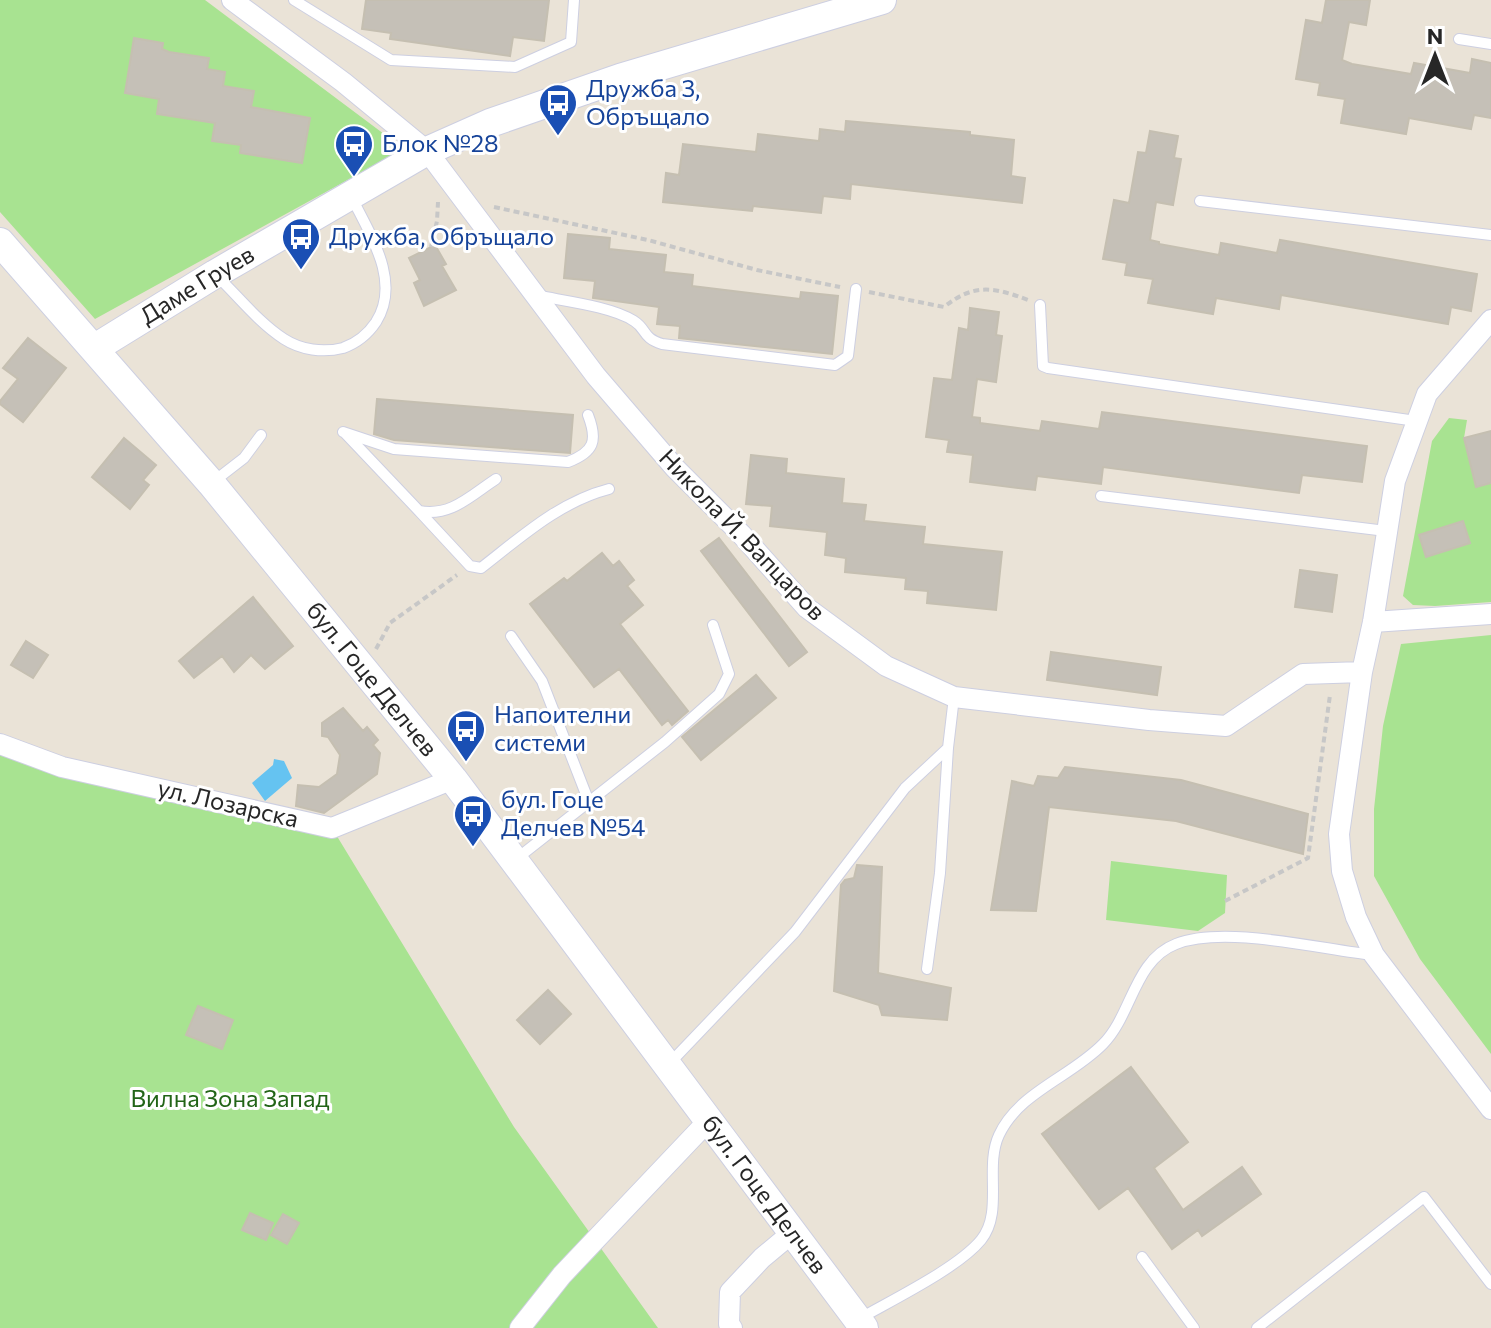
<svg xmlns="http://www.w3.org/2000/svg" width="1491" height="1328" viewBox="0 0 1491 1328" font-family="Commissioner,sans-serif">
  <rect width="100%" height="100%" fill="#eae3d7"/>
  <!-- green -->
  <path fill="#a8e391" d="M0,0h205l199,149 -309,170 -95,-107z
    M1449,418l18,2 -3,18 12,48 15,-3v119l-56,4 -22,-1 -10,-9 29,-155z
    M1491,635v419l-71,-95 -46,-83v-67l9,-83 18,-82z
    M0,744l332,84 182,299 144,201h-658z
    M1111,861l116,14 -2,38 -27,18 -92,-11z"/>
  <!-- water -->
  <path fill="#65c3f1" d="M274,759l10,2 8,17 -27,23 -13,-18 21,-18z"/>
  <!-- building -->
  <path fill="#c5c0b7" stroke="#c5bfb1" stroke-width="2" d="M366,0h183l-5,41 -31,-4 -3,19 -120,-17 1,-6 -29,-4z
    M1326,0h44l-4,25 -17,-3 -7,38 10,4 59,10 3,-11 56,10 2,-14 19,4v55l-17,-3 -3,14 -62,-11 -3,16 -65,-11 4,-24 -27,-4 2,-12 -24,-4 10,-59 16,3z
    M134,38l29,5 -1,6 7,3 40,6 -2,11 18,3 -2,14 31,5 -3,16 59,11 -8,45 -62,-10 1,-8 -29,-4 3,-18 -58,-9 2,-15 -34,-6z
    M846,121l124,11v3l44,5 -3,36 14,2 -3,25 -171,-19 -1,15 -27,-3 -2,17 -68,-7 -1,5 -89,-9 3,-29 13,2 4,-31 73,8 2,-18 61,7 1,-12 25,3z
    M1150,131l28,5 -4,22 7,1 -8,46 -17,-3 -6,38 9,2v2l60,11 2,-12 56,10 3,-13 197,34 -6,37 -20,-4 -3,17 -167,-29 -2,14 -63,-11 -3,16 -65,-11 5,-24 -28,-4 2,-12 -24,-4 11,-59 15,3 9,-51 8,1z
    M568,234l42,4 -1,11 57,6 -2,17 29,3 -1,11 108,13 1,-7 37,4 -6,58 -153,-16 1,-12 -23,-2 2,-17 -66,-9 2,-17 -31,-3z
    M435,245l11,19 -4,2 14,24 -32,16 -10,-23 6,-3 -11,-22z
    M970,308l29,4 -3,23 6,1 -6,46 -19,-3 -5,38 8,1v5l60,8 2,-10 57,8 3,-17 265,34 -5,36 -60,-7 -3,18 -196,-26 -2,17 -64,-8 -2,14 -65,-8 3,-27 -26,-3 2,-12 -23,-3 8,-59 18,2 7,-52 9,2z
    M28,338l38,30 -43,54 -23,-18v-3l18,-22 -15,-11z
    M377,399l196,16 -3,38 -176,-13 -20,-6z
    M1491,431v52l-15,4 -12,-49z
    M124,438l32,27 -13,15 6,5 -19,24 -38,-32z
    M751,455l36,4 -1,14 58,6 -2,24 24,2 -2,16 61,6 -2,17 79,8 -6,58 -69,-7 1,-12 -23,-2 1,-11 -61,-6 1,-14 -21,-3 2,-23 -57,-6 2,-20 -26,-2z
    M1463,521l7,22 -44,14 -7,-22z
    M719,538l88,114 -18,14 -88,-115z
    M602,553l11,13 6,-5 15,19 -7,6 16,19 -23,19 68,87 -16,14 -4,-5 -6,5 -43,-56 -25,18 -64,-83 34,-26 3,3z
    M1300,570l37,5 -5,37 -37,-5z
    M253,597l40,49 -28,23 -14,-14 -17,17 -12,-16 -28,22 -15,-17z
    M26,641l22,14 -15,23 -22,-13z
    M1051,652l110,15 -4,28 -110,-15z
    M756,675l20,23 -75,62 -19,-23z
    M343,708l20,23 4,-4 11,13 -5,5 7,8 -3,21 -53,39 -28,-7 2,-21 21,2 18,-13 3,-19 -12,-18 -6,-1v-13z
    M1065,767l116,13 127,34 -5,40 -127,-33 -127,-14 -13,104 -45,-1 21,-129 22,5 4,-10 20,2z
    M857,865l25,2 -4,106 73,15 -4,32 -65,-5 -3,-10 -45,-14 7,-106 4,-5 9,-2z
    M548,990l23,24 -31,30 -23,-24z
    M198,1006l35,14 -11,29 -36,-14z
    M1131,1067l57,75 -34,26 29,42 59,-43 19,27 -59,42 -4,-6 -26,19 -44,-61 -29,21 -57,-75z
    M250,1213l23,10 -7,17 -24,-10z
    M283,1214l16,9 -12,21 -16,-9z"/>
  <g fill="none" stroke-linecap="round" stroke-linejoin="round">
    <!-- service casing -->
    <g stroke="#cdcfe1" stroke-width="12">
      <path id="service" d="M294,0l97,60 124,7 56,-25 3,-42
        M1459,39l32,5
        M1200,201l291,34
        M217,276c21,20 42,47 67,63 17,11 39,14 59,9 14,-5 25,-14 33,-26 26,-41 -7,-89 -25,-126
        M540,296c25,5 73,11 94,25 13,8 8,17 28,23l173,21 13,-9 8,-67
        M1040,305l3,61 5,2 368,53
        M343,432l51,17 174,13c26,-10 30,-21 20,-47
        M345,433l74,78c32,6 51,-15 77,-32
        M213,482l31,-24 17,-23
        M1101,496l285,35
        M419,511l51,55 11,2c40,-31 78,-66 128,-79
        M511,636l31,45 47,121
        M515,860l150,-118 54,-48 10,-20 -16,-49
        M927,969l13,-96 8,-125
        M669,1064l126,-132 110,-144 43,-40 6,-51
        M1142,1257l52,71
        M859,1319c33,-19 99,-51 122,-79 23,-28 3,-73 18,-105 20,-43 72,-58 104,-91 29,-29 31,-84 73,-100 49,-19 143,5 197,11
        M1257,1328l167,-131 67,87"/>
    </g>
    <!-- minor casing -->
    <g stroke="#cdcfe1" stroke-width="22">
      <path id="minor" d="M232,0l111,82 84,69 169,225 79,92 66,66 66,74 79,58 68,31 195,23 77,6 77,-52 59,-2
        M1491,320l-64,74 -32,87 -22,141 -11,50 -23,162 3,37 14,46 18,38 117,154
        M1373,622l118,-8
        M0,744l62,23 270,61 121,-49
        M520,1328l42,-53 147,-155
        M732,1328l-3,-4 1,-32 32,-34 30,-25"/>
    </g>
    <!-- secondary casing -->
    <g stroke="#cdcfe1" stroke-width="30">
      <g id="secondary">
        <path id="s1" d="M0,242l211,241 242,296 411,549"/>
        <path id="s2" d="M95,348l120,-74 212,-123 63,-28 130,-45 262,-78"/>
      </g>
    </g>
    <!-- path -->
    <path stroke="#c7c7c7" stroke-width="4" stroke-dasharray="6 4" stroke-linecap="butt" d="M494,207l154,33 109,30 83,17
      M431,247l6,-26 1,-19
      M869,292l75,15c30,-24 50,-20 84,-7
      M376,649l14,-26 67,-48
      M1225,901l83,-43 22,-163"/>
    <!-- service -->
    <use href="#service" stroke="#fff" stroke-width="10"/>
    <!-- minor -->
    <use href="#minor" stroke="#fff" stroke-width="20"/>
    <!-- secondary -->
    <use href="#secondary" stroke="#fff" stroke-width="28"/>
  </g>
  <!-- icons -->
  <defs>
    <g id="bus-pin" transform="scale(2)"><path d="M0 17L-7.5 6A9.5 9.5 0 1 1 7.5 6Z" fill="#1a4fb4" stroke="#fff"/><path d="M-5-6H5V4H4V6H2V4H-2V6H-4V4H-5ZM-3.5-4V0h7V-4ZM-3.5 1.2v1.5H-2V1.2ZM2 1.2v1.5H3.5V1.2Z" fill="#fff"/></g>
  </defs>
  <g fill-rule="evenodd">
    <use href="#bus-pin" x="558" y="103"/>
    <use href="#bus-pin" x="354" y="144"/>
    <use href="#bus-pin" x="301" y="237"/>
    <use href="#bus-pin" x="466" y="729"/>
    <use href="#bus-pin" x="473" y="814"/>
  </g>
  <g text-anchor="middle" stroke-width="6" stroke-linejoin="round" paint-order="stroke">
    <!-- transit labels -->
    <g font-size="24" fill="#164399" stroke="#fff" text-anchor="start">
      <text x="586" y="97">Дружба 3,<tspan x="586" dy="28">Обръщало</tspan></text>
      <text x="382" y="152">Блок №28</text>
      <text x="329" y="245">Дружба, Обръщало</text>
      <text x="494" y="723">Напоителни<tspan x="494" dy="28">системи</tspan></text>
      <text x="501" y="808">бул. Гоце<tspan x="501" dy="28">Делчев №54</tspan></text>
    </g>
    <!-- street labels -->
    <g font-size="24" fill="#272727" stroke="#fff">
      <text dy="8" stroke="none"><textPath href="#s2" startOffset="120">Даме Груев</textPath></text>
      <text transform="translate(742 535) rotate(46)" y="8">Никола Й. Вапцаров</text>
      <text dy="8" stroke="none"><textPath href="#s1" startOffset="574">бул. Гоце Делчев</textPath></text>
      <text transform="translate(228 804) rotate(13)" y="8">ул. Лозарска</text>
      <text dy="8" stroke="none"><textPath href="#s1" startOffset="1222">бул. Гоце Делчев</textPath></text>
    </g>
    <!-- park labels -->
    <g font-size="24" fill="#226417" stroke="#fff">
      <text x="230" y="1107">Вилна Зона Запад</text>
    </g>
  </g>
  <!-- north arrow -->
  <g transform="translate(1435 56)" stroke="#ffffff" stroke-width="6" paint-order="stroke">
  <path d="M0-6L14 30L0 20L-14 30Z" fill="#272727"/>
  <text y="-12" font-size="22" font-weight="bold" text-anchor="middle" fill="#272727">N</text>
  </g>
</svg>
